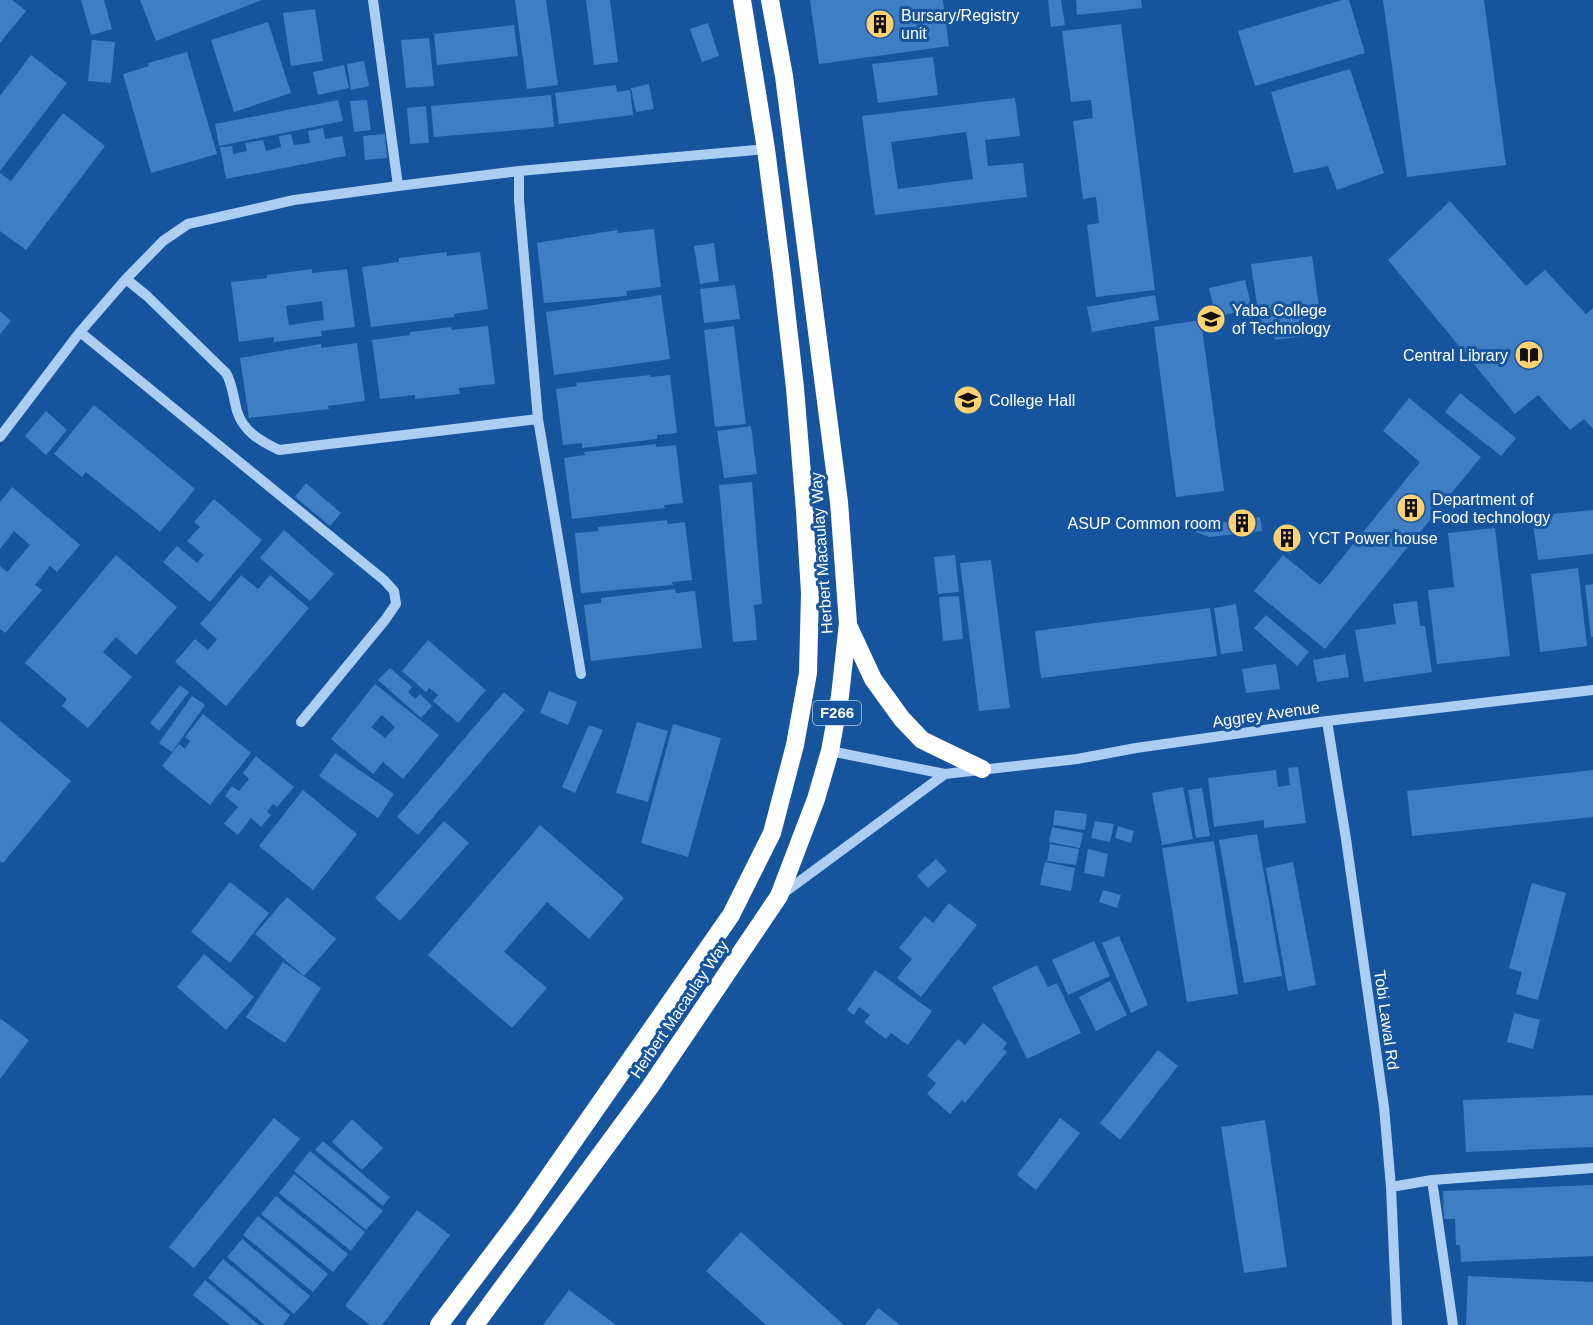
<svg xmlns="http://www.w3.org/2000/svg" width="1593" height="1325" viewBox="0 0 1593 1325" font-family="Helvetica,sans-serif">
  <rect width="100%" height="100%" fill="#16549d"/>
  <!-- building -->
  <path fill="#3f7ec3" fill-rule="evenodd" d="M0,0h12l14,11 -26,32z
    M81,0h23l8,29 -21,6z
    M140,0h122l-106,41z
    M515,0h31l12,85 -31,4z
    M586,0h24l8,62 -24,3z
    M810,0h133l6,46 -130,18z
    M1048,0h13l4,25 -14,2z
    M1076,0h65l1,8 -65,7z
    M1342,0h7l16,53 -110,33 -17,-55z
    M1383,0h101l22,165 -99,12z
    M315,9l8,52 -32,5 -8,-53z
    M268,22l23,71 -57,19 -23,-72z
    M708,23l11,33 -17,6 -12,-33z
    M1121,24l34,266 -59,7 -9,-72 12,-2 -3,-26 -13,2 -10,-78 20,-3 -2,-18 -20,2 -9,-71z
    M514,25l4,31 -81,9 -3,-31z
    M429,38l5,48 -28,2 -5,-48z
    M92,40l23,2 -4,41 -23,-2z
    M187,52l30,102 -66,19 -28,-99 26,-8 -1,-3z
    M31,55l36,28 -67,88v-75z
    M933,57l5,38 -60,8 -6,-39z
    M364,61l5,25 -18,4 -4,-26z
    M344,65l5,23 -31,7 -5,-23z
    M1350,69l34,104 -47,17 -9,-24 -34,7 -23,-81z
    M649,84l5,25 -18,3 -5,-24z
    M616,85l1,7 13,-2 3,25 -74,9 -4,-31z
    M551,95l3,32 -120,10 -3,-31z
    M1015,98l5,38 -35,4 3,26 35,-3 4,34 -152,18 -13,-99zM966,132l7,47 -75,10 -7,-47z
    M338,100l5,21 -124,25 -4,-22z
    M367,100l4,30 -17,2 -4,-31z
    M426,106l3,37 -19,1 -3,-36z
    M63,113l42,33 -79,104 -26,-19v-58l11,8z
    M323,128l2,11 17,-3 4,20 -120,23 -6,-32 12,-1 1,8 14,-3 -2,-8 18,-3 3,11 15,-4 -2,-11 12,-2 3,11 16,-2 -2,-12z
    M385,134l2,24 -22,2 -2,-24z
    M1450,201l76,85 19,-16 41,44 7,-6v121l-9,-10 -14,11 -32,-35 -23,19 -127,-154z
    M654,229l7,58 -35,4 1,5 -83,7 -7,-60 80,-13 1,3z
    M714,243l5,38 -19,3 -6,-38z
    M447,252v4l33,-4 8,57 -34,5v3l-83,10 -9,-60 37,-5v-4z
    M1312,256l8,59 -17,3 2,18 -30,4 -2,-10 -12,2 -10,-68z
    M312,269v4l35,-4 8,58 -34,4 1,5 -48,6v-5l-35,5 -8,-60 36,-4v-3zM322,301l2,19 -35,5 -3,-19z
    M1245,280l7,28 -36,9 -7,-29z
    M735,285l5,34 -36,4 -4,-34z
    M661,295l9,64 -116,16 -8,-63z
    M1155,295l4,25 -67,12 -5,-25z
    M0,311l11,10 -11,13z
    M1201,320l23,171 -48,6 -22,-170z
    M488,326l7,58 -36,4 1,6 -45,5v-4l-35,4 -8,-59 38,-5v-3l41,-5 1,3z
    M734,326l12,98 -31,3 -11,-97z
    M357,343l8,58 -37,5 1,3 -80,9 -9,-60 81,-14v4z
    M650,375l1,2 19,-2 7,58 -20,2v4l-75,9v-5l-19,2 -7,-56 21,-3 -1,-3z
    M1460,393l56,45 -15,18 -56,-44z
    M1409,398l72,59 -156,192 -71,-58 29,-36 37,30 100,-123 -37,-31z
    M94,405l101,84 -35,43 -74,-60 -4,5 -28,-23z
    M46,411l21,19 -21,25 -21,-19z
    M751,426l6,48 -33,4 -7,-47z
    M656,444v3l20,-2 7,58 -19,2 1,3 -93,11 -8,-61 21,-3 -1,-3z
    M752,482l10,122 -8,1 3,35 -24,2 -14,-157z
    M306,483l35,30 -11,13 -35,-29z
    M12,487l68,58 -23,27 -7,-6 -15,19 7,5 -37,43 -5,-4v-63l7,6 23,-27 -16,-14 -14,18v-47z
    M214,499l48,41 -52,62 -47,-40 14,-16 20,17 7,-8 -17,-14 13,-14 -6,-5z
    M1593,510v44l-55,6 -6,-44z
    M1260,517l2,14 -53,6 -24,-9z
    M667,520l1,4 17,-2 7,58 -20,2 1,3 -92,8 -6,-60 23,-2v-4z
    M1284,523l18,12 -12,19 -18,-12z
    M1495,528l15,128 -73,8 -9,-74 26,-3 -6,-54z
    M284,530l50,44 -24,27 -50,-43z
    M116,555l61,52 -41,48 -20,-18 -13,15 29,25 -44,51 -26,-22 5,-7 -42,-36z
    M955,555l4,37 -21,2 -4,-37z
    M991,560l19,148 -31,3 -19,-148z
    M1578,568l9,78 -47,6 -9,-78z
    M241,575l17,14 12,-14 39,33 -83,98 -51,-44 20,-23 13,11 9,-11 -17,-15z
    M1593,584v53h-2l-6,-52z
    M675,589l1,4 19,-2 7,57 -111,13 -7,-56 17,-2v-5z
    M959,596l4,43 -20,2 -4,-44z
    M1417,601l3,25h5l7,46 -68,10 -9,-52 41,-6 -3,-20z
    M1236,604l7,47 -22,3 -7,-46z
    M1210,608l7,48 -176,22 -6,-47z
    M1266,615l43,37 -12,14 -43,-38z
    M428,640l58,50 -28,33 -25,-22 5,-6 -9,-7 -3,4 -24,-21z
    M1345,654l4,23 -32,5 -4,-22z
    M1276,664l4,25 -34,4 -4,-24z
    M390,668l22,19 -4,5 7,7 5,-5 12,12 -11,12 -43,-38z
    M375,684l64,51 -36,44 -20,-17 -10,12 -42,-35zM382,715l13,12 -10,11 -14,-11z
    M180,685l9,7 -30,39 -9,-8z
    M549,691l28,11 -9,23 -28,-12z
    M504,692l21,18 -107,125 -21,-18z
    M192,696l13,9 -33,47 -13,-9z
    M203,714l48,39 -41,52 -48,-39 17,-22 6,5 5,-8 -5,-4z
    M0,721l71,60 -68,82 -3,-2z
    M637,722l31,9 -20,71 -32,-9z
    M673,724l48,14 -33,119 -47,-14z
    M589,725l14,5 -28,63 -13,-6z
    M335,753l59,41 -16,24 -59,-42z
    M256,756l38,31 -17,20 -4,-3 -6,8 4,3 -10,12 -10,-9 -13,17 -14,-11 14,-17 -13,-11 7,-10 7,5 10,-12 -6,-6z
    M1298,767l8,56 -42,5v-8l-50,7 -6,-49 68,-8 2,17 12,-2 -2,-17z
    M1593,770v47l-181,19 -5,-45z
    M1183,787l10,52 -31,6 -10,-52z
    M1202,788l8,48 -14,2 -8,-48z
    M303,790l54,44 -44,56 -54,-44z
    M1055,810l32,4 -2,16 -32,-5z
    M444,821l25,22 -69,78 -25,-23z
    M1095,821l19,3 -4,18 -19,-4z
    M540,825l84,73 -35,41 -42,-37 -43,50 43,36 -35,40 -84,-73z
    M1118,826l16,5 -3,12 -16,-5z
    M1052,827l31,6 -3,15 -31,-6z
    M1257,834l25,142 -38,7 -25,-143z
    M1214,841l24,153 -51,8 -25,-154z
    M1050,844l29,5 -3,16 -29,-4z
    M1088,849l20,5 -4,23 -20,-4z
    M936,859l11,12 -19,17 -11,-12z
    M1045,862l30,6 -4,23 -31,-6z
    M1293,862l23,123 -28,6 -22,-123z
    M230,882l39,31 -39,50 -39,-31z
    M1532,883l34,10 -28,107 -22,-6 6,-22 -13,-4z
    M1103,890l18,5 -4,13 -18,-6z
    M287,897l49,42 -32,37 -49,-42z
    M949,903l28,22 -56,72 -24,-19 15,-19 -13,-11 26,-32 8,7z
    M1119,936l29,69 -17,8 -29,-70z
    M1094,941l16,35 -42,19 -16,-35z
    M204,954l50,43 -28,33 -49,-43z
    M283,962l38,26 -36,55 -39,-26z
    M1037,965l11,22 9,-4 24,50 -54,26 -35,-72z
    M875,970l57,41 -24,34 -17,-12 -5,6 -22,-17 6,-7 -11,-8 -5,8 -7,-5z
    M1110,981l17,34 -31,16 -17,-34z
    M1514,1013l26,7 -7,29 -26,-7z
    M1,1019l28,21 -29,39v-58z
    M983,1023l24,20 -4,6 4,3 -42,51 -3,-3 -12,14 -23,-20 9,-11 -9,-7 31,-37 7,6z
    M1158,1050l20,16 -58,74 -20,-17z
    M1593,1095v52l-127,5 -3,-52z
    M274,1118l26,21 -106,129 -25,-21z
    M1060,1118l20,15 -44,57 -19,-15z
    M352,1119l31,29 -21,22 -30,-28z
    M1265,1120l22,147 -43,6 -23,-146z
    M323,1141l67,56 -7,9 -68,-56z
    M310,1151l73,60 -17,19 -72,-59z
    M294,1174l71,58 -14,19 -72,-58z
    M1593,1185v71l-132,6 -1,-17h-4l-1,-26h-11l-1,-28z
    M276,1196l72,58 -15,18 -72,-58z
    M417,1210l33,25 -68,90h-12l-25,-19z
    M258,1216l70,58 -15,18 -70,-57z
    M741,1232l103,93h-78l-60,-54z
    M242,1239l68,57 -16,18 -67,-57z
    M223,1259l67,56 -7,10h-18l-57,-47z
    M1468,1276l125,6v43h-127z
    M205,1280l54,45h-29l-37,-30z
    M569,1290l47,35h-73z
    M878,1308l22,17h-35z"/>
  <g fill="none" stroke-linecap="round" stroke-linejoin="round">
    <!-- minor -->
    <path stroke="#adcef3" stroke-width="10" d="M373,0l25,186
      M519,171v29l19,219 43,255
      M126,279l21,17 79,77c7,12 7,24 11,38 6,20 23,30 42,39l259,-31
      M80,332l304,248 10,11 2,13 -11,16 -84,102
      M0,437l80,-105 46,-53 37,-38 25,-17 106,-24 104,-14 121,-15 247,-22
      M1327,721l19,118 38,268 7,80 6,138
      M830,751l115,23 132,-15 59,-11 191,-27 266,-31
      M781,895l164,-121
      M1432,1180l21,145
      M1391,1187l41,-7 161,-12"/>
    <!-- highway -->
    <path stroke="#fff" stroke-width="18" d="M848,625l25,54 29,40 20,21 60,29
      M439,1325l83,-110 209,-300 41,-82 23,-88 13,-72 2,-80 -5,-82 -10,-123 -13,-114 -16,-125 -24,-149
      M475,1325l175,-238 129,-191 37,-97 14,-48 10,-55 8,-73 -9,-121 -55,-426 -14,-76"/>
  </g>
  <!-- icons -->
  <defs>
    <g id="building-disc" transform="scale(1.5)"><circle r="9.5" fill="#ffd26f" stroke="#16549d"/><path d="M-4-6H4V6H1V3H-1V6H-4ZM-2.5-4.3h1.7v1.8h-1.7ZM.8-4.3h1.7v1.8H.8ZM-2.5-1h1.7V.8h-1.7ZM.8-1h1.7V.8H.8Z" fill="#111"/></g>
    <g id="university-disc" transform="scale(1.5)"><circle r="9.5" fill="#ffd26f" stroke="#16549d"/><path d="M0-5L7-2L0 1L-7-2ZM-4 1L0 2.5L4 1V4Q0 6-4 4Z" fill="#111"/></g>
    <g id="library-disc" transform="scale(1.5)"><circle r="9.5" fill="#ffd26f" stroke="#16549d"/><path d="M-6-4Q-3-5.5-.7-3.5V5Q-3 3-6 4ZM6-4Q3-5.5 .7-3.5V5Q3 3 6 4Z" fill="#111"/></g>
    <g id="school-disc" transform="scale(1.5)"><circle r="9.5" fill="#ffd26f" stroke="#16549d"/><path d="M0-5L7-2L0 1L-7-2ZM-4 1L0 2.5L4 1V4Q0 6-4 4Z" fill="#111"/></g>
  </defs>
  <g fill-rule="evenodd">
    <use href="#building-disc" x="880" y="24"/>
    <use href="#university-disc" x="1211" y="319"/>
    <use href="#library-disc" x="1529" y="355"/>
    <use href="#school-disc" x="968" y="400"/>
    <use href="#building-disc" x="1411" y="508"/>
    <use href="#building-disc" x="1242" y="523"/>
    <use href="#building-disc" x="1287" y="538"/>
  </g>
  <g text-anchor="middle" stroke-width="6" stroke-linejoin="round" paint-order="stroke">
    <!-- shield labels -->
    <rect fill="#16549d" stroke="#b9cce2" stroke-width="1.5" x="813" y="701" width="48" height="24" rx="4.5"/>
    <g font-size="15" font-weight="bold" fill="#fff">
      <text x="837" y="718">F266</text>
    </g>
    <!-- poi labels -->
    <g font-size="16" fill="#fff" stroke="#16549d" text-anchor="start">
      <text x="901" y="21">Bursary/Registry<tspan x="901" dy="18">unit</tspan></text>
      <text x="1232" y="316">Yaba College<tspan x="1232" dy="18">of Technology</tspan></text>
      <text x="1508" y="361" text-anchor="end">Central Library</text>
      <text x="989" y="406">College Hall</text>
      <text x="1432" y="505">Department of<tspan x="1432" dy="18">Food technology</tspan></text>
      <text x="1221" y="529" text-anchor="end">ASUP Common room</text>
      <text x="1308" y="544">YCT Power house</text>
    </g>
    <!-- street labels -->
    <g font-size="16" fill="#fff" stroke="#16549d">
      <text transform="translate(821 553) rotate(-94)" y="6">Herbert Macaulay Way</text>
      <text transform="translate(1266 714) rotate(-8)" y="6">Aggrey Avenue</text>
      <text transform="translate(679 1009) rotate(-56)" y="6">Herbert Macaulay Way</text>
      <text transform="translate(1387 1020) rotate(82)" y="6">Tobi Lawal Rd</text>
    </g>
  </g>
</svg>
